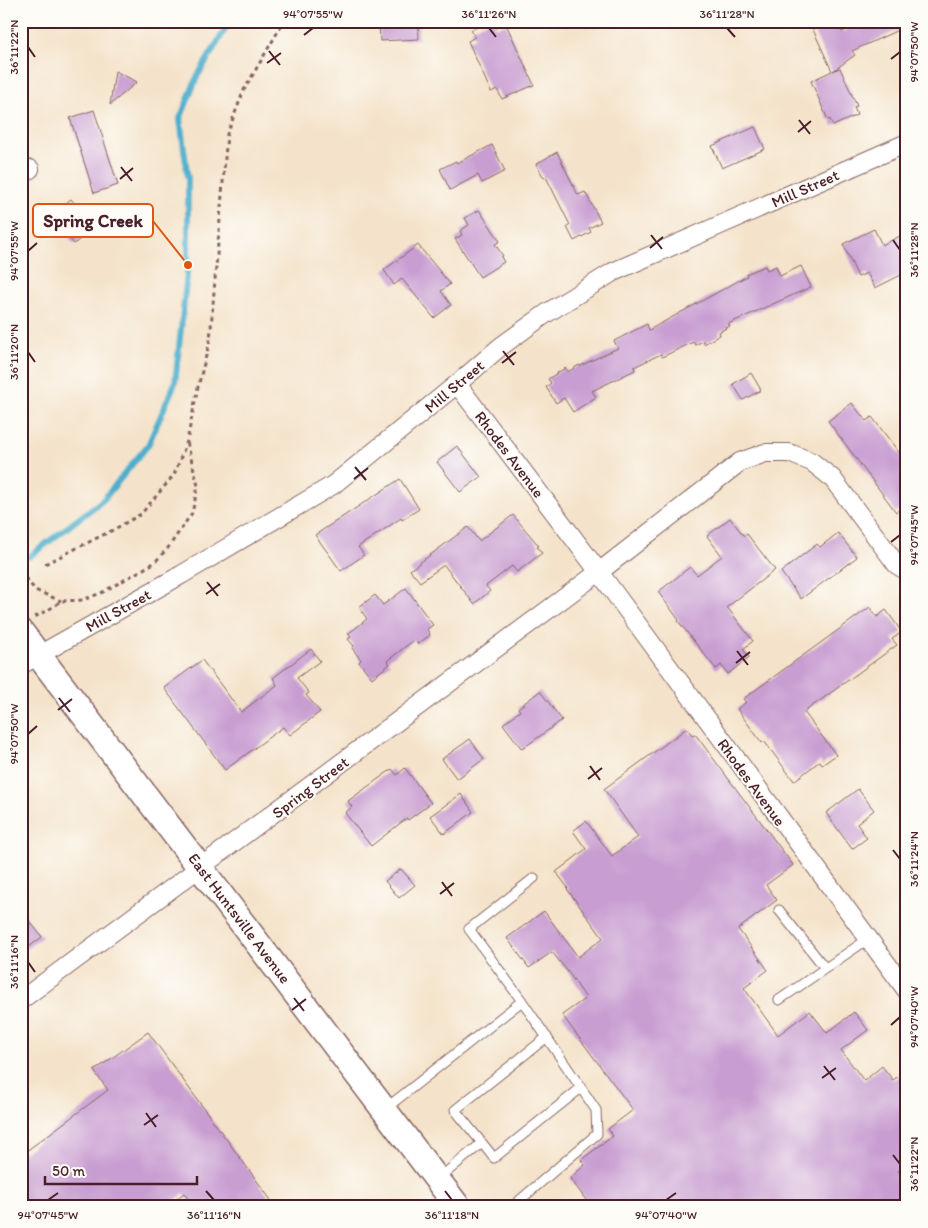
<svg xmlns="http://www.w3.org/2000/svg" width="928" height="1228" viewBox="0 0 928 1228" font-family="Itim,sans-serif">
  <rect width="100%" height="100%" fill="#fdfcf7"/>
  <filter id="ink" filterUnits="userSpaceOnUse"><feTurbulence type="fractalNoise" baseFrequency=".02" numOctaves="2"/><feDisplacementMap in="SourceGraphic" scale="10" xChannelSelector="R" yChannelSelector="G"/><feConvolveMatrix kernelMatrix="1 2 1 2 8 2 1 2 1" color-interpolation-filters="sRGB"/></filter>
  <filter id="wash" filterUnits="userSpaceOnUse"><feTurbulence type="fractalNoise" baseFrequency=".0096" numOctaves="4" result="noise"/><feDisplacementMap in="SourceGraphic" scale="20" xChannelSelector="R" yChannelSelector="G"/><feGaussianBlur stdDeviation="1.12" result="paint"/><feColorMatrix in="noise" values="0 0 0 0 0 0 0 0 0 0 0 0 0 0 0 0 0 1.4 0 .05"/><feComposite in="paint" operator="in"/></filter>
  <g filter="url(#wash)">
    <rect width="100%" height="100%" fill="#f4e3ca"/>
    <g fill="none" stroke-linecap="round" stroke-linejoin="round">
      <!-- stream -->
      <path stroke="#4eafcd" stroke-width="6" d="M29,557l74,-57 45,-55 27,-62 13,-118v-86l-8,-60 17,-42 33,-56"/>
    </g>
    <g id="blocks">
      <!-- building -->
      <path fill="#c89dd1" d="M379,21h39l1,18 -39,2z
        M490,21h3l3,7 10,-4 28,61 -32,14 -5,-10 -6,3 -23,-51 7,-4 -4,-7z
        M809,21h28l5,11 24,-11h41v5l-55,25 3,4 -22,16 7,-3 17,38 -3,1 3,8 -24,11 -3,-7 -2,1 -17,-39 21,-10z
        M115,71l22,11 -27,23z
        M94,110l24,75 -24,8 -24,-75z
        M755,127l10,22 -43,19 -10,-22z
        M492,145l13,26 -23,12 -4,-8 -28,15 -10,-21 16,-8 1,2z
        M557,152l21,43 7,-3 16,30 -12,6 2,4 -17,9 -7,-14 3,-2 -24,-48 -2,1 -8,-14z
        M71,199l23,29 -20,16 -23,-29z
        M479,210l21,31 -5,3 8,12 -2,1 3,5 -24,15 -25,-38 7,-4 -2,-4 9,-6 -4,-7z
        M874,229l8,16 18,-9 7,15v21l-32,16 -8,-15 -9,4 -15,-33z
        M418,245l32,39 -9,7 10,14 -17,13 -32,-39 -8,6 -10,-15z
        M765,266l2,4 9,-4 4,10 21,-10 10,21 -83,37 2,2 -11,6 1,3 -16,9 -1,-3 -8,4 -2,-3 -31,15 -1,-3 -27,13 1,3 -43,21 4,6 -23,15 -9,-14 -8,5 -10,-16 5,-4 -3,-4 17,-11 3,4 11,-7 1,1 38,-18 -4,-7 33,-17 2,6 98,-54 -1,-2z
        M751,373l10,17 -18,10 -10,-16z
        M852,403l14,18 6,-4 35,46v41l-11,8 -68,-91z
        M457,446l24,31 -21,15 -23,-30z
        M400,479l19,30 -17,11 -1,-2 -43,29 6,8 -23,16 -26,-36z
        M513,515l26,31 -2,1 5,6 -25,19 -5,-6 -26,20 4,5 -16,13 -30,-39 -24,17 -10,-12 58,-43 11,14z
        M730,518l14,18 3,-2 28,36 -48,37 26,34 -10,8 6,8 -21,17 -7,-9 -5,4 -38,-48 1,-1 -21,-28 32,-25 7,8 25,-19 -15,-20z
        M838,533l19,24 -56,42 -20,-27 36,-28 3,3z
        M406,588l27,37 -6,4 3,6 -12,9 -4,-4 -27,21 3,3 -18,14 -13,-16 2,-2 -9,-12 2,-2 -6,-7 3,-2 -3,-3 19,-15 -8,-12 16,-12 8,10z
        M870,607l7,10 9,-7 16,22 -10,7 5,6 -93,67 32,43 -14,10 -2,-4 -26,20 -30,-40 -2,2 -25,-34 9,-7 -3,-3z
        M311,649l9,12 -23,17 12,15 -3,2 14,17 -30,23 -7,-8 -58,43 -61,-82 38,-28 39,52 36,-27 -4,-7z
        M540,691l22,29 -40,29 -19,-25 17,-13 -2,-3z
        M687,728l5,7 3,-1 98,131 -27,20 11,15 -39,29 30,41 -24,18 34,47 32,-24 17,22 27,-21 14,18 -27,20 23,31 18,-15 11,14 14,-10v95l-9,6 9,11v25h-316l-21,-29 15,-13 -4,-5 32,-24 -5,-7 25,-19 -71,-95 24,-17 -15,-22 -19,-24 -23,16 -22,-30 37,-27 34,46 25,-19 -36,-49 1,-1 -12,-16 30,-23 -13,-18 13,-10 26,35 26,-19 -34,-48z
        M470,739l14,20 -27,20 -15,-20z
        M405,768l26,35 -23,17 -1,-2 -36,28 -26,-33 7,-6 -4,-6 44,-32 5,6z
        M858,789l16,21 -17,14 10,14 -15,11 -26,-36z
        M461,794l12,18 -29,22 -14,-18z
        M401,869l14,16 -16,13 -14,-17z
        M21,910l21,27 -21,16z
        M148,1032l128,175h-82l-10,-14 -18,14h-145v-52l87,-65 -14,-19z"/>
    </g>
  </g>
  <g filter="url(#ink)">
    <use href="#blocks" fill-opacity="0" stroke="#866463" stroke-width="1"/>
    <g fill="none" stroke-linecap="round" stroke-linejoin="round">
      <!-- service casing -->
      <g stroke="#866463" stroke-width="11">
        <path id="service" d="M779,910l46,58
          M779,1000l89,-61
          M522,1001l-53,-72 65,-51
          M385,1109l137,-108 74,109 1,24 -85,73
          M482,1143l-27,-33 92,-73
          M438,1179l44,-36 12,15 87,-70"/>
      </g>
      <!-- minor casing -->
      <g stroke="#866463" stroke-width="20">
        <path id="minor" d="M21,175l9,-6
          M457,384l142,188 308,419
          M21,665l160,-90 152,-90 124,-101 43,-37 47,-34 66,-41 294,-129
          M21,1000l578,-428 141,-110 25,-9h24l23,9 20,16 65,87 10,6"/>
      </g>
      <!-- secondary casing -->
      <g stroke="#866463" stroke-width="28">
        <path id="secondary" d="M21,632l437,575"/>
      </g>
      <!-- path -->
      <path stroke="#866463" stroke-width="3" stroke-dasharray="4 4" stroke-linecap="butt" d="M45,564l68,-34 28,-16 33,-39 13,-34 11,-54 12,-47 17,-206 17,-44 40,-69
        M21,572l14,18 26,11
        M35,617l18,-10 8,-6 22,-1 20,-8 51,-29 14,-15 24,-35 6,-27 -11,-44"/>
      <!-- service -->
      <use href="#service" stroke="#fff" stroke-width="9"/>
      <!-- minor -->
      <use href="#minor" stroke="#fff" stroke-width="18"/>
      <!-- secondary -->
      <use href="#secondary" stroke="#fff" stroke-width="25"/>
    </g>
  </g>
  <!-- ticks -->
  <path fill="none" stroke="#4a1f2b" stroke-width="2" d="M489,28l7,9M727,28l8,9M304,35l9,-7M28,47l7,10M269,51l11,14M891,59l9,-7M267,63l14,-10M799,120l11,14M798,132l13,-11M121,167l11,14M120,179l13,-11M651,235l11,14M893,240l7,10M650,248l13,-11M28,251l9,-8M503,351l11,14M28,352l7,10M502,363l14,-11M355,467l11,13M354,479l14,-11M891,542l9,-7M207,582l11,14M206,594l14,-10M737,651l11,14M736,663l14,-11M59,698l11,14M58,710l14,-11M28,734l9,-8M590,766l10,14M588,779l14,-11M893,850l7,9M442,882l10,14M440,894l14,-11M28,962l7,10M294,998l10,13M292,1010l14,-11M891,1025l9,-8M824,1066l11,14M822,1078l14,-10M146,1113l10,14M144,1125l14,-10M893,1155l7,9M206,1191l8,9M445,1191l7,9M48,1200l10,-7M666,1200l10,-7"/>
  <g text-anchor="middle" stroke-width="4" stroke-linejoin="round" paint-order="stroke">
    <!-- street labels -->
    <g font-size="16" fill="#4a1f2b" stroke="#fdfcf7">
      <text transform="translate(805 188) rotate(-24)" y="6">Mill Street</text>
      <text transform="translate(454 386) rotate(-40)" y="6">Mill Street</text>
      <text transform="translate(510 454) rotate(53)" y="6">Rhodes Avenue</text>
      <text transform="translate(118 610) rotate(-29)" y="6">Mill Street</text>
      <text transform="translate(752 782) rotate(54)" y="6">Rhodes Avenue</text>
      <text transform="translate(310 787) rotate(-37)" y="6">Spring Street</text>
      <text transform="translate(240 918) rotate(53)" y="6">East Huntsville Avenue</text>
    </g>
  </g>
  <!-- callouts -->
  <path fill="none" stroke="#e0560e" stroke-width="2" d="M188 265L153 221"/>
  <circle fill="#e0560e" stroke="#fdfcf7" stroke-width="2" cx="188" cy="265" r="5"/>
  <rect fill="#fdfcf7" stroke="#e0560e" stroke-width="2" x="33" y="204" width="120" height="33" rx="5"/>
  <g font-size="18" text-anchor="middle" font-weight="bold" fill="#4a1f2b">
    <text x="93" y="227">Spring Creek</text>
  </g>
  <!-- margin -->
  <rect width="928" height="1228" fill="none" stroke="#fdfcf7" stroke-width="55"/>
  <!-- scale -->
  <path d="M45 1176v8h152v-8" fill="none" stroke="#4a1f2b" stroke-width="2.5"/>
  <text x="52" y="1176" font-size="15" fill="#4a1f2b" stroke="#fdfcf7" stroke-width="4" paint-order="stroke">50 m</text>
  <rect x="28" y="28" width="872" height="1172" fill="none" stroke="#4a1f2b" stroke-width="2"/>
  <g font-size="12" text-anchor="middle" fill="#4a1f2b">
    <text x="313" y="18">94°07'55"W</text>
    <text x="489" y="18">36°11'26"N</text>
    <text x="727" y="18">36°11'28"N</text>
    <text transform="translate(14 47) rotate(-90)" y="4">36°11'22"N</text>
    <text transform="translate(914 52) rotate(-90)" y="4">94°07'50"W</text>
    <text transform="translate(914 250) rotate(-90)" y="4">36°11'28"N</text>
    <text transform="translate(14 251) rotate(-90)" y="4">94°07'55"W</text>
    <text transform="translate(14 352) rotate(-90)" y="4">36°11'20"N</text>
    <text transform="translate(914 535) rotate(-90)" y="4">94°07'45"W</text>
    <text transform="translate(14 734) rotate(-90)" y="4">94°07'50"W</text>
    <text transform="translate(914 859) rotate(-90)" y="4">36°11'24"N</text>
    <text transform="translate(14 962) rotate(-90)" y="4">36°11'16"N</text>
    <text transform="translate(914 1017) rotate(-90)" y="4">94°07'40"W</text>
    <text transform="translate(914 1164) rotate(-90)" y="4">36°11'22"N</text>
    <text x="48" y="1219">94°07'45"W</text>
    <text x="214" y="1219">36°11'16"N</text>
    <text x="452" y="1219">36°11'18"N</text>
    <text x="666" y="1219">94°07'40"W</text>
  </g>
</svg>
